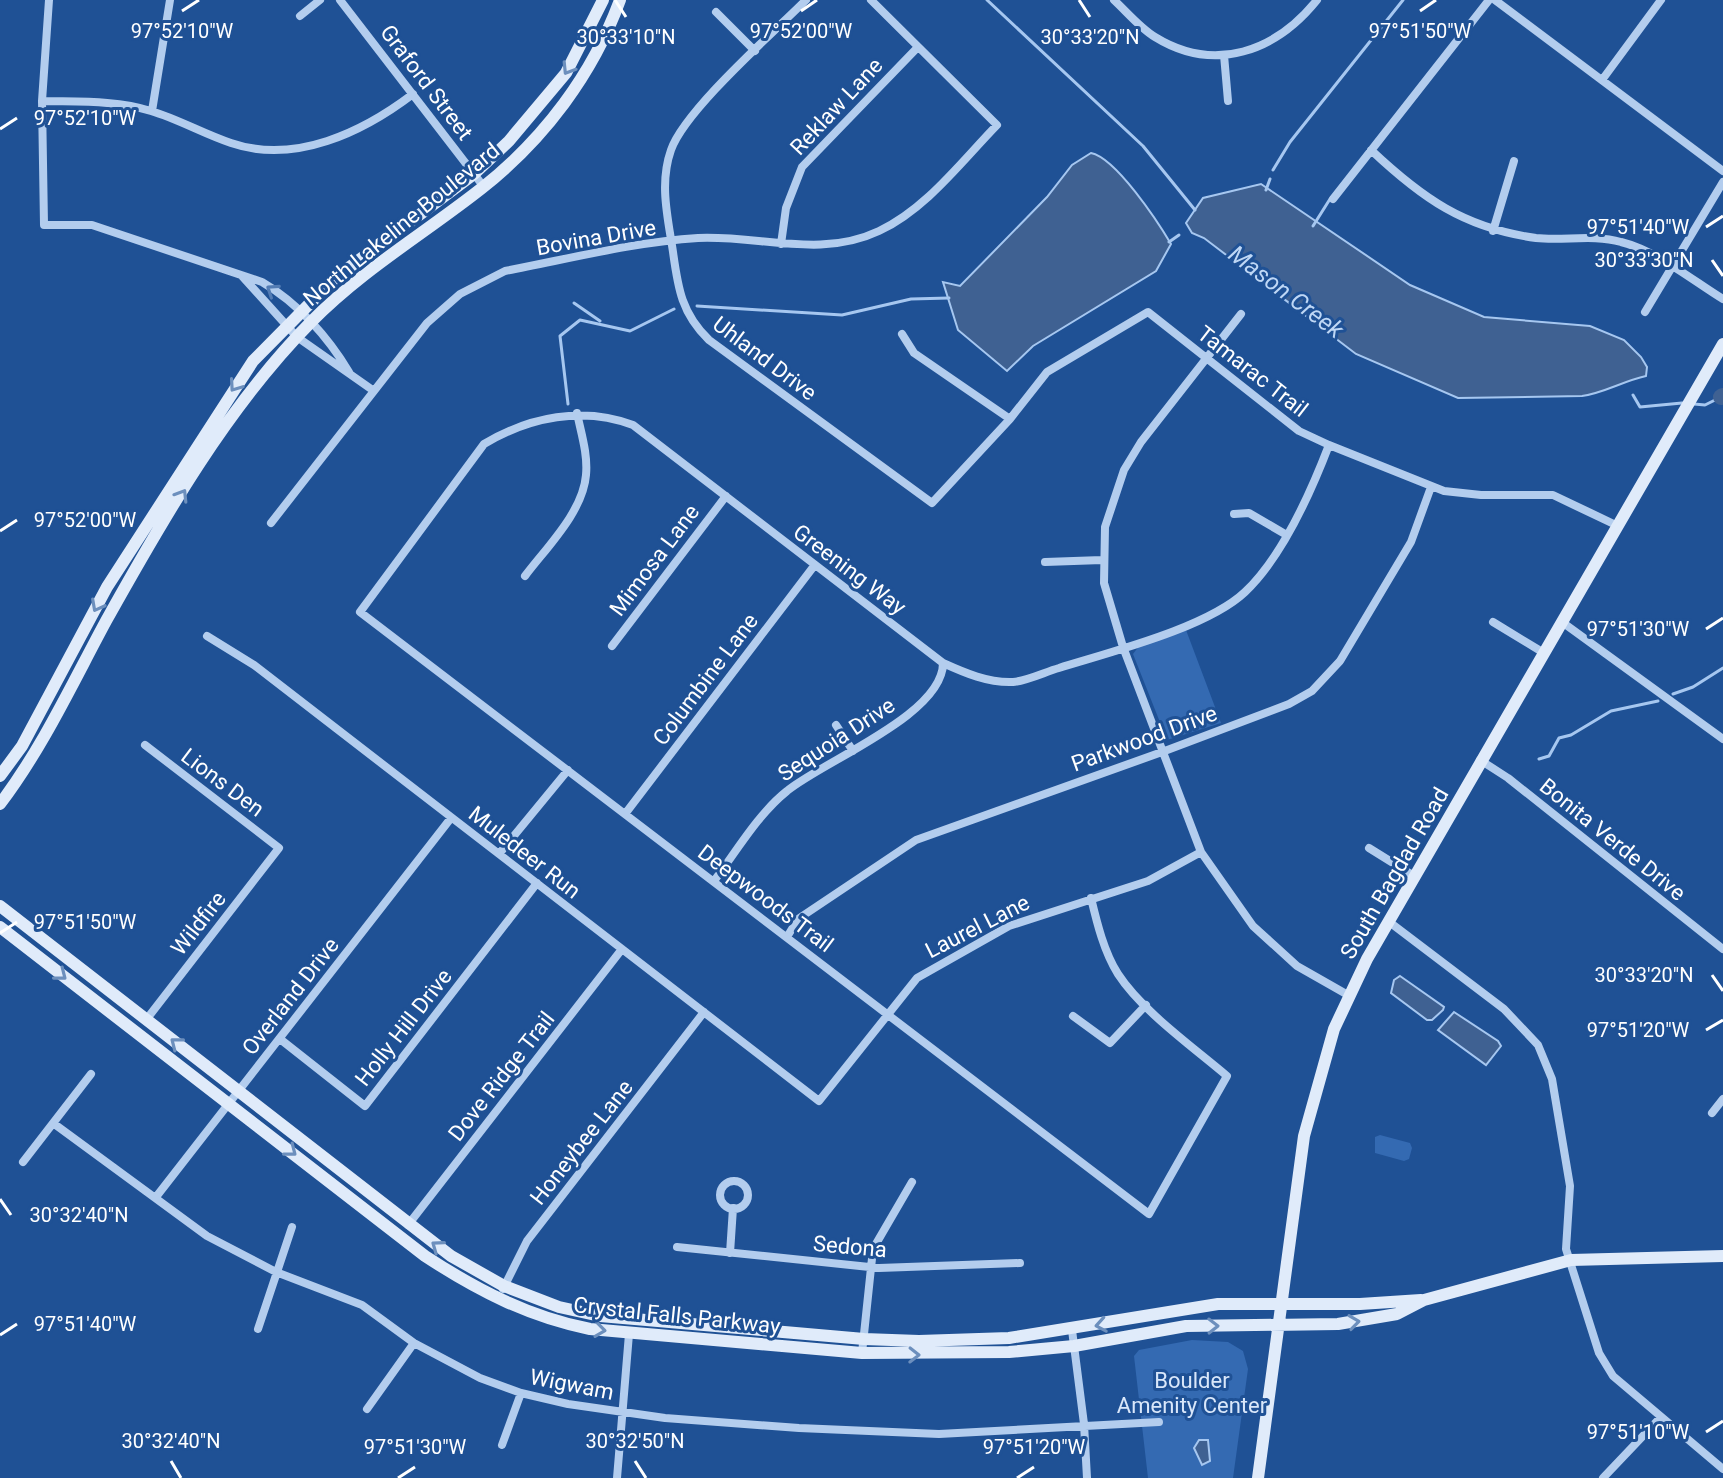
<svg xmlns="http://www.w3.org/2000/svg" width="1723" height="1478" viewBox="0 0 1723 1478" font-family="Roboto,sans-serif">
  <rect width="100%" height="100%" fill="#1f5195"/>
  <!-- green -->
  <path fill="#346ab2" d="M1186,630l35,93 -54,17 -34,-86 6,-8z
    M1380,1135l30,8 2,5 -3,11 -5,2 -29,-8v-16z
    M1192,1340l36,2 15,9 5,18 -15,109h-85l-14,-122 5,-6z"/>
  <!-- water -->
  <path fill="#3f6192" stroke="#a6c7f0" stroke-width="2" d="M1091,153c25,5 67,69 80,91l-15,27 -123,75 -26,25 -49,-41 -15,-48 17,4 87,-89 25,-32z
    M1261,184l149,101 74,32 106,9 34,14 17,17 6,10 -1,9c-23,5 -42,17 -64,20l-124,2 -102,-44 -152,-116 -12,-5 -6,-10 17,-25z
    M1400,976l44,31 -1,3 -11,10h-5l-36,-27 3,-13z
    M1454,1012l44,29 3,5 -15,19 -48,-35z
    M1208,1440l2,21 -8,4 -8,-17 5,-8z"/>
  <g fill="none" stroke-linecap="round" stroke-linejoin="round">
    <!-- stream -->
    <path stroke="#a6c7f0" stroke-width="3" d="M987,0l156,146 52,64
      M1273,170l17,-28 113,-142
      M1266,190l4,-11
      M1313,226l17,-27
      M1169,242l10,-7
      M574,303l26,18
      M697,306l145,9 69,-16 38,-1
      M1633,395l7,12 42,-4
      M568,404l-8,-68 20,-16 50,11 44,-22
      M1694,404l11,1 16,-8
      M1673,694l20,-7 30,-19
      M1539,759l10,-3 10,-18 12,-3 40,-24 47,-10"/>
    <!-- river -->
    <path stroke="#3f6192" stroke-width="16" d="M1721,397l2,-1"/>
    <!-- minor -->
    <path stroke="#b3cdee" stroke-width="8" d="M49,0l-7,101 2,124h48l170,57c36,21 66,55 87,90
      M340,0l144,187
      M806,0c-33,33 -121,110 -135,150 -12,34 -3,68 2,102 5,37 9,62 36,88l223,163 78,-84 37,-47 101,-60 151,119 30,14 115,46 37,4h72l65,31
      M1114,0c13,12 26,28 41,37 60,37 121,14 162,-37
      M1495,0l228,171
      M716,12l39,39
      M300,16l20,-16
      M1224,55l4,46
      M1602,80l59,-80
      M42,101c36,1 74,-1 109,10 27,8 53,23 80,32 64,22 132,-11 182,-49
      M152,111l18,-111
      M1371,150c51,48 93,78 165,88 28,3 57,-4 85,4 36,9 71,38 102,57
      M1333,199l156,-199
      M1493,231l21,-70
      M781,244l5,-36 16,-41 116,-120
      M242,276l55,61 77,54
      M1645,312l78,-130
      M1241,314l-100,128 -17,28 -19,57 -1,56 19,64 78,205 52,74 44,40 51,29
      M902,334l12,19 96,66
      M1234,514l15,-1 36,21
      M271,523l156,-200 33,-29 45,-23c63,-12 129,-29 193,-33 62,-3 122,21 181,-7 47,-22 82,-69 118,-106l-126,-125
      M1045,562l57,-2
      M525,576c21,-28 58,-64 61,-101 2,-21 -5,-42 -9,-62
      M1493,622l51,31
      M1562,622l161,117
      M207,636l47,29 565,436 98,-123 92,-52 139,-45 53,-29
      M612,646l114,-150
      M836,725l17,26
      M145,745l134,103 -133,172
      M1480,760l28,18 215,171
      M625,814l189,-248
      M1369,848l45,28
      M499,854l69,-84
      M714,881c22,-29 44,-67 73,-90 36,-30 156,-76 156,-128
      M1091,898c6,25 13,54 27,76 24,37 75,73 109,102l-78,138 -789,-602 124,-168c45,-27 99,-38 149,-19l310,238c22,10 45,20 70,19 14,-1 32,-10 46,-14 51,-16 148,-40 186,-76 37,-35 66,-100 84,-147
      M1388,921l116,88 34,36 14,34 18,107 -4,63 33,104 14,23 110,93
      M787,937l11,-18 118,-79 246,-88 127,-48 23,-13 28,-30 71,-119 20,-55
      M1073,1016l37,27 36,-38
      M280,1039l85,67 172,-223
      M1712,1113l11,-14
      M53,1123l154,113 69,36 86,33 52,38 66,35 41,15 47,11 97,14 134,10 140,6 220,-12
      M23,1162l68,-88
      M720 1195a14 14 0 1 1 28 0a14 14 0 1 1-28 0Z
      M156,1197l295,-379
      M408,1225l214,-276
      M677,1247l202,21 141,-5
      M730,1253l3,-45
      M503,1289l24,-48 177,-229
      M258,1329l34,-102
      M1072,1330l12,94 3,54
      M862,1353l11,-104 39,-67
      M367,1409l47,-66
      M502,1445l19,-52
      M617,1478l12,-144
      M1603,1478l57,-60"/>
    <!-- secondary -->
    <path stroke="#e0ebfa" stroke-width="12" d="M0,776l22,-30 85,-159 146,-226 82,-83 139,-104 35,-33 57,-68 37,-73
      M0,804c43,-57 72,-120 106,-183 58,-104 121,-214 205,-299 51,-52 114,-89 171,-134 62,-49 111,-114 138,-188
      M0,906l451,350 53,30 55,21 41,9 264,23 55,2 90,-3 209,-34h142l61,-4
      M0,927l425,329c52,34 104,61 165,73l272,24 147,-1 65,-6 112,-20 152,-2 59,-10 27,-14 147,-40 152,-4
      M1258,1478l46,-342 30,-107 33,-70 356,-615"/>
  </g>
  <!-- one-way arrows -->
  <defs><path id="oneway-chevron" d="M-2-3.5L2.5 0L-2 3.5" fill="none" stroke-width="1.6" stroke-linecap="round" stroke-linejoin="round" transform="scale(2)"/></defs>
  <g stroke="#6c8fbd">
    <use href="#oneway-chevron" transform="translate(568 69) rotate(122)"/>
    <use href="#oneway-chevron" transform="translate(235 386) rotate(125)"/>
    <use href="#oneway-chevron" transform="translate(182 495) rotate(-58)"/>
    <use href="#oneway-chevron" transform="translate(97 606) rotate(118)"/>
    <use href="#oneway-chevron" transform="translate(61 975) rotate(38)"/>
    <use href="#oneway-chevron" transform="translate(176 1043) rotate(-142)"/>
    <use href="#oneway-chevron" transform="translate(291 1151) rotate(38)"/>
    <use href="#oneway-chevron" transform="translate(437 1246) rotate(-144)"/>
    <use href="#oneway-chevron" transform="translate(1354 1322) rotate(-8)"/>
    <use href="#oneway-chevron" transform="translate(1101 1325) rotate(170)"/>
    <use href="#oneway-chevron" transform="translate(1213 1326) rotate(-1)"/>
    <use href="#oneway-chevron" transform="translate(600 1330) rotate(8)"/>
    <use href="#oneway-chevron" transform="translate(914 1355) rotate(1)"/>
  </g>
  <use stroke="#537cb4" href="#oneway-chevron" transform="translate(272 290) rotate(-146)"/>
  <!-- ticks -->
  <path fill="none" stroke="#fff" stroke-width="3" d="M615,0l11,17M1079,0l11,17M182,11l17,-11M801,11l16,-11M1420,11l16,-11M0,129l17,-11M1706,227l17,-11M1712,260l11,16M0,531l17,-11M1706,629l17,-11M0,933l17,-11M1712,975l11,16M1706,1030l17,-10M0,1199l11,16M0,1335l17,-11M1706,1432l17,-11M171,1461l10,17M635,1461l11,17M398,1478l17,-11M1017,1478l17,-11"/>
  <g text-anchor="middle" stroke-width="6" stroke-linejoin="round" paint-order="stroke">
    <!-- street labels -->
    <g font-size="22" fill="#fff" stroke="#1f5195">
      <text transform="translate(427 82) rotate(53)" y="8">Graford Street</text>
      <text transform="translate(836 106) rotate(-47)" y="8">Reklaw Lane</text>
      <text transform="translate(401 224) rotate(-39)" y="8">North Lakeline Boulevard</text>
      <text transform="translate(596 237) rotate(-10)" y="8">Bovina Drive</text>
      <text transform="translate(765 358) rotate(37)" y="8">Uhland Drive</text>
      <text transform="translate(1253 371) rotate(38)" y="8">Tamarac Trail</text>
      <text transform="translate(654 560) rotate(-53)" y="8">Mimosa Lane</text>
      <text transform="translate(850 569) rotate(37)" y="8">Greening Way</text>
      <text transform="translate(705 679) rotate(-53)" y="8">Columbine Lane</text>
      <text transform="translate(1144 738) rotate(-20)" y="8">Parkwood Drive</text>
      <text transform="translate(836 739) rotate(-33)" y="8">Sequoia Drive</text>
      <text transform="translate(223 782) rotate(37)" y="8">Lions Den</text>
      <text transform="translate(1613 839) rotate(39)" y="8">Bonita Verde Drive</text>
      <text transform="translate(525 852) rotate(38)" y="8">Muledeer Run</text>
      <text transform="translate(1394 873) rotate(-60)" y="8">South Bagdad Road</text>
      <text transform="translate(766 898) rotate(37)" y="8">Deepwoods Trail</text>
      <text transform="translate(198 923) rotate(-52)" y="8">Wildfire</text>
      <text transform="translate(977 926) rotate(-27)" y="8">Laurel Lane</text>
      <text transform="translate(290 996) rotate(-52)" y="8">Overland Drive</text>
      <text transform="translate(403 1027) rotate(-52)" y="8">Holly Hill Drive</text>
      <text transform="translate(501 1076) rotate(-52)" y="8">Dove Ridge Trail</text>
      <text transform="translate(581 1142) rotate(-52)" y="8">Honeybee Lane</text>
      <text transform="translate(850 1246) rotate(5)" y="8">Sedona</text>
      <text transform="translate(677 1315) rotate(6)" y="8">Crystal Falls Parkway</text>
      <text transform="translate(572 1384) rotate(11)" y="8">Wigwam</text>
    </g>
    <!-- park labels -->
    <g font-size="22" fill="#d9e7fa" stroke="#1f5195">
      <text x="1192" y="1388">Boulder<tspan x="1192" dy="25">Amenity Center</tspan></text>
    </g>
    <!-- water labels -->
    <g font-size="24" font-style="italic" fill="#bfd7f5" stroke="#1f5195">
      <text transform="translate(1286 292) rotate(37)" y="8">Mason Creek</text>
    </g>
  </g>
  <g font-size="20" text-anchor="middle" fill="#fff" stroke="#1f5195" stroke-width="6" stroke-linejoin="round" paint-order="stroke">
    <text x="801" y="38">97°52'00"W</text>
    <text x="1420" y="38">97°51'50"W</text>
    <text x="182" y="38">97°52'10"W</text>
    <text x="626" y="44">30°33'10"N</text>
    <text x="1090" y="44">30°33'20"N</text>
    <text x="85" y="125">97°52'10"W</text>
    <text x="1638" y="234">97°51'40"W</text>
    <text x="1644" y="267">30°33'30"N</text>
    <text x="85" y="527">97°52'00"W</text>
    <text x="1638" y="636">97°51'30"W</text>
    <text x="85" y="929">97°51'50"W</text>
    <text x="1644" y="982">30°33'20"N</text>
    <text x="1638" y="1037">97°51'20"W</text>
    <text x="79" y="1222">30°32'40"N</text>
    <text x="85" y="1331">97°51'40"W</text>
    <text x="1638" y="1439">97°51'10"W</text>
    <text x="171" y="1448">30°32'40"N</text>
    <text x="635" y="1448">30°32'50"N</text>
    <text x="415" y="1454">97°51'30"W</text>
    <text x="1034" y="1454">97°51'20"W</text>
  </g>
</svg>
